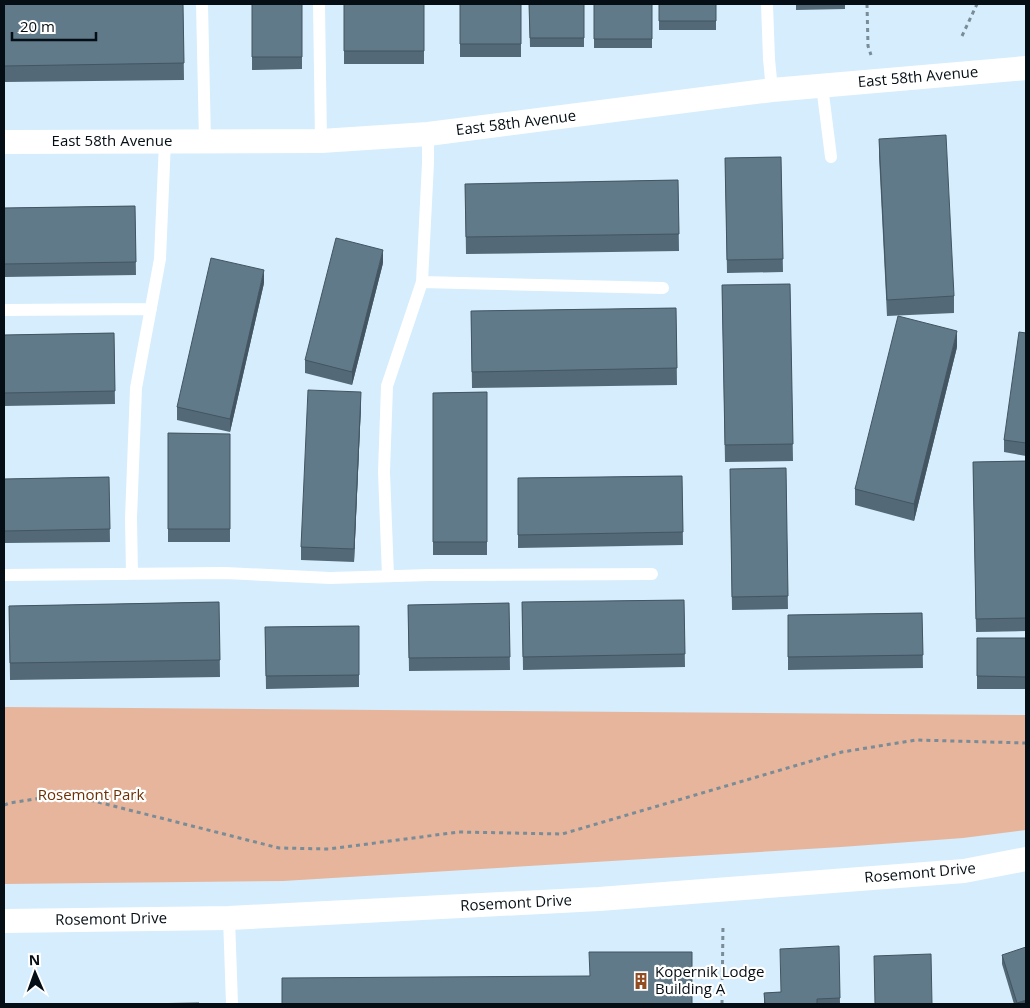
<svg xmlns="http://www.w3.org/2000/svg" width="1030" height="1008" viewBox="0 0 1030 1008" font-family="'Open Sans',sans-serif">
  <rect width="100%" height="100%" fill="#d5edfc"/>
  <!-- green -->
  <path fill="#e6b59b" d="M4,707l1022,8v115l-63,8 -122,9 -558,34 -279,3z"/>
  <g fill="none" stroke-linecap="round" stroke-linejoin="round">
    <!-- path -->
    <path stroke="#7a8c97" stroke-width="3" stroke-dasharray="4 4" stroke-linecap="butt" d="M867,4l1,42 3,9
      M962,36l15,-32
      M4,805l6,-2 56,-9 213,54 50,1 130,-17 103,2 280,-82 74,-12 110,3
      M722,1004l1,-80"/>
    <!-- lane -->
    <path stroke="#fff" stroke-width="12" d="M202,4l3,137
      M319,4l2,137
      M767,4l2,55 3,31
      M822,86l9,71
      M422,282l241,6
      M4,310l147,-1
      M132,574l-1,-56 5,-130 24,-129 5,-118
      M4,575l221,-2 105,5 100,-3 222,-1
      M388,576l-4,-104 3,-86 35,-104 6,-119v-29
      M229,918l3,86"/>
    <!-- street -->
    <path stroke="#fff" stroke-width="24" d="M4,142l317,-1 107,-7 344,-44 254,-22
      M4,921l225,-3 370,-19 365,-28 62,-12"/>
  </g>
  <!-- wall -->
  <path fill="#536977" d="M4,4h179l1,76 -180,2z
    M252,4h50v65l-50,1z
    M344,4h80v60h-80z
    M460,4h61v53h-61z
    M529,4h55v43h-54z
    M594,4h58v44h-58z
    M659,4h57v26h-57z
    M796,4h49v5l-49,1z
    M879,139l75,157v17l-67,3 -8,-160z
    M781,157l2,115 -56,1 -2,-115z
    M678,180l1,71 -213,3 -1,-70z
    M135,206l1,69 -132,2v-69z
    M383,263l-31,122 -47,-12v-13z
    M264,283l-34,149 -53,-12v-13z
    M790,284l3,177 -68,1 -3,-177z
    M676,308l1,77 -205,3 -1,-77z
    M114,333l1,71 -111,2v-71z
    M1026,333v123l-22,-4v-12z
    M957,347l-43,174 -59,-16v-16z
    M487,392v163h-54v-162z
    M361,405l-7,157 -53,-2v-13z
    M168,433l62,1v108h-62z
    M1026,461v170l-50,1 -3,-170z
    M786,468l2,141 -56,1 -2,-141z
    M682,476l1,69 -165,3v-70z
    M109,477l1,65 -106,1v-64z
    M684,600l1,67 -162,3 -1,-68z
    M219,602l1,75 -210,3 -1,-74z
    M509,603l1,67 -101,1 -1,-66z
    M922,613l1,55 -135,2v-55z
    M359,626v61l-93,2 -1,-62z
    M977,638h49v51h-49z
    M839,946l1,58h-76v-11l17,-1z
    M1002,955l24,49h-12l-12,-40z"/>
  <!-- shaded-wall -->
  <path fill="#435561" d="M383,250v13l-31,122v-13z
    M264,270v13l-34,149v-13z
    M957,331v16l-43,174v-17z
    M361,392v13l-7,157v-13z
    M1026,1000v4h-9v-1z"/>
  <!-- building -->
  <path fill="#607a8a" stroke="#435561" d="M4,4h179l1,59 -180,3z
    M252,4h50v53h-50z
    M344,4h80v47h-80z
    M460,4h61v40h-61z
    M529,4h55v34h-54z
    M594,4h58v35h-58z
    M659,4h57v17h-57z
    M946,135l8,161 -67,4 -8,-161z
    M781,157l2,102 -56,1 -2,-102z
    M678,180l1,54 -213,3 -1,-53z
    M135,206l1,56 -132,2v-56z
    M336,238l47,12 -31,122 -47,-12z
    M211,258l53,12 -34,149 -53,-12z
    M790,284l3,160 -68,1 -3,-160z
    M676,308l1,60 -205,4 -1,-61z
    M898,316l59,15 -43,173 -59,-15z
    M1019,332l7,1v110l-22,-3z
    M114,333l1,58 -111,2v-58z
    M308,390l53,2 -7,157 -53,-2z
    M487,392v150h-54v-149z
    M168,433l62,1v95h-62z
    M1026,461v157l-50,1 -3,-157z
    M786,468l2,128 -56,1 -2,-128z
    M682,476l1,56 -165,3v-57z
    M109,477l1,52 -106,2v-52z
    M684,600l1,54 -162,3 -1,-55z
    M219,602l1,58 -210,3 -1,-57z
    M509,603l1,54 -101,1 -1,-53z
    M922,613l1,42 -135,2v-42z
    M359,626v49l-93,1 -1,-49z
    M977,638h49v39l-49,-1z
    M839,946l1,52 -23,1v5h-52l-1,-11 17,-1 -1,-43z
    M1026,947v53l-9,3 -15,-48z
    M589,952h103v52h-410v-26l308,-2z
    M931,954l1,50h-57l-1,-48z
    M199,1003v1h-62z"/>
  <!-- icons -->
  <defs>
    <g id="building-bare" transform="scale(1.35)"><path d="M-4-6H4V6H1V3H-1V6H-4ZM-2.5-4.3h1.7v1.8h-1.7ZM.8-4.3h1.7v1.8H.8ZM-2.5-1h1.7V.8h-1.7ZM.8-1h1.7V.8H.8Z" fill="#914c21" stroke="#fff" stroke-width="2.5" paint-order="stroke"/></g>
  </defs>
  <g fill-rule="evenodd">
    <use href="#building-bare" x="641" y="981"/>
  </g>
  <g text-anchor="middle" stroke-width="4.5" stroke-linejoin="round" paint-order="stroke">
    <!-- street labels -->
    <g font-size="15" fill="#050e14" stroke="#fff">
      <text transform="translate(918 77) rotate(-5)" y="5">East 58th Avenue</text>
      <text transform="translate(516 123) rotate(-7)" y="5">East 58th Avenue</text>
      <text x="112" y="146">East 58th Avenue</text>
      <text transform="translate(920 873) rotate(-5)" y="5">Rosemont Drive</text>
      <text transform="translate(516 903) rotate(-3)" y="5">Rosemont Drive</text>
      <text transform="translate(111 919) rotate(-1)" y="5">Rosemont Drive</text>
    </g>
    <!-- park labels -->
    <g font-size="15" fill="#6d3003" stroke="#fff">
      <text x="91" y="800">Rosemont Park</text>
    </g>
    <!-- poi labels -->
    <g font-size="15" fill="#050e14" stroke="#fff" text-anchor="start">
      <text x="655" y="977">Kopernik Lodge<tspan x="655" dy="17">Building A</tspan></text>
    </g>
  </g>
  <!-- border -->
  <rect width="1030" height="1008" fill="none" stroke="#050e14" stroke-width="10"/>
  <!-- north arrow -->
  <g transform="translate(35 973) rotate(358)" stroke="#ffffff" stroke-width="4" paint-order="stroke">
  <path d="M0-4L9 19L0 12L-9 19Z" fill="#050e14"/>
  <text y="-8" font-size="14" font-weight="bold" text-anchor="middle" fill="#050e14">N</text>
  </g>
  <!-- scale -->
  <path d="M12 32v8h84v-8" fill="none" stroke="#050e14" stroke-width="2.5"/>
  <text x="20" y="32" font-size="15" fill="#050e14" stroke="#ffffff" stroke-width="4" paint-order="stroke">20 m</text>
</svg>
